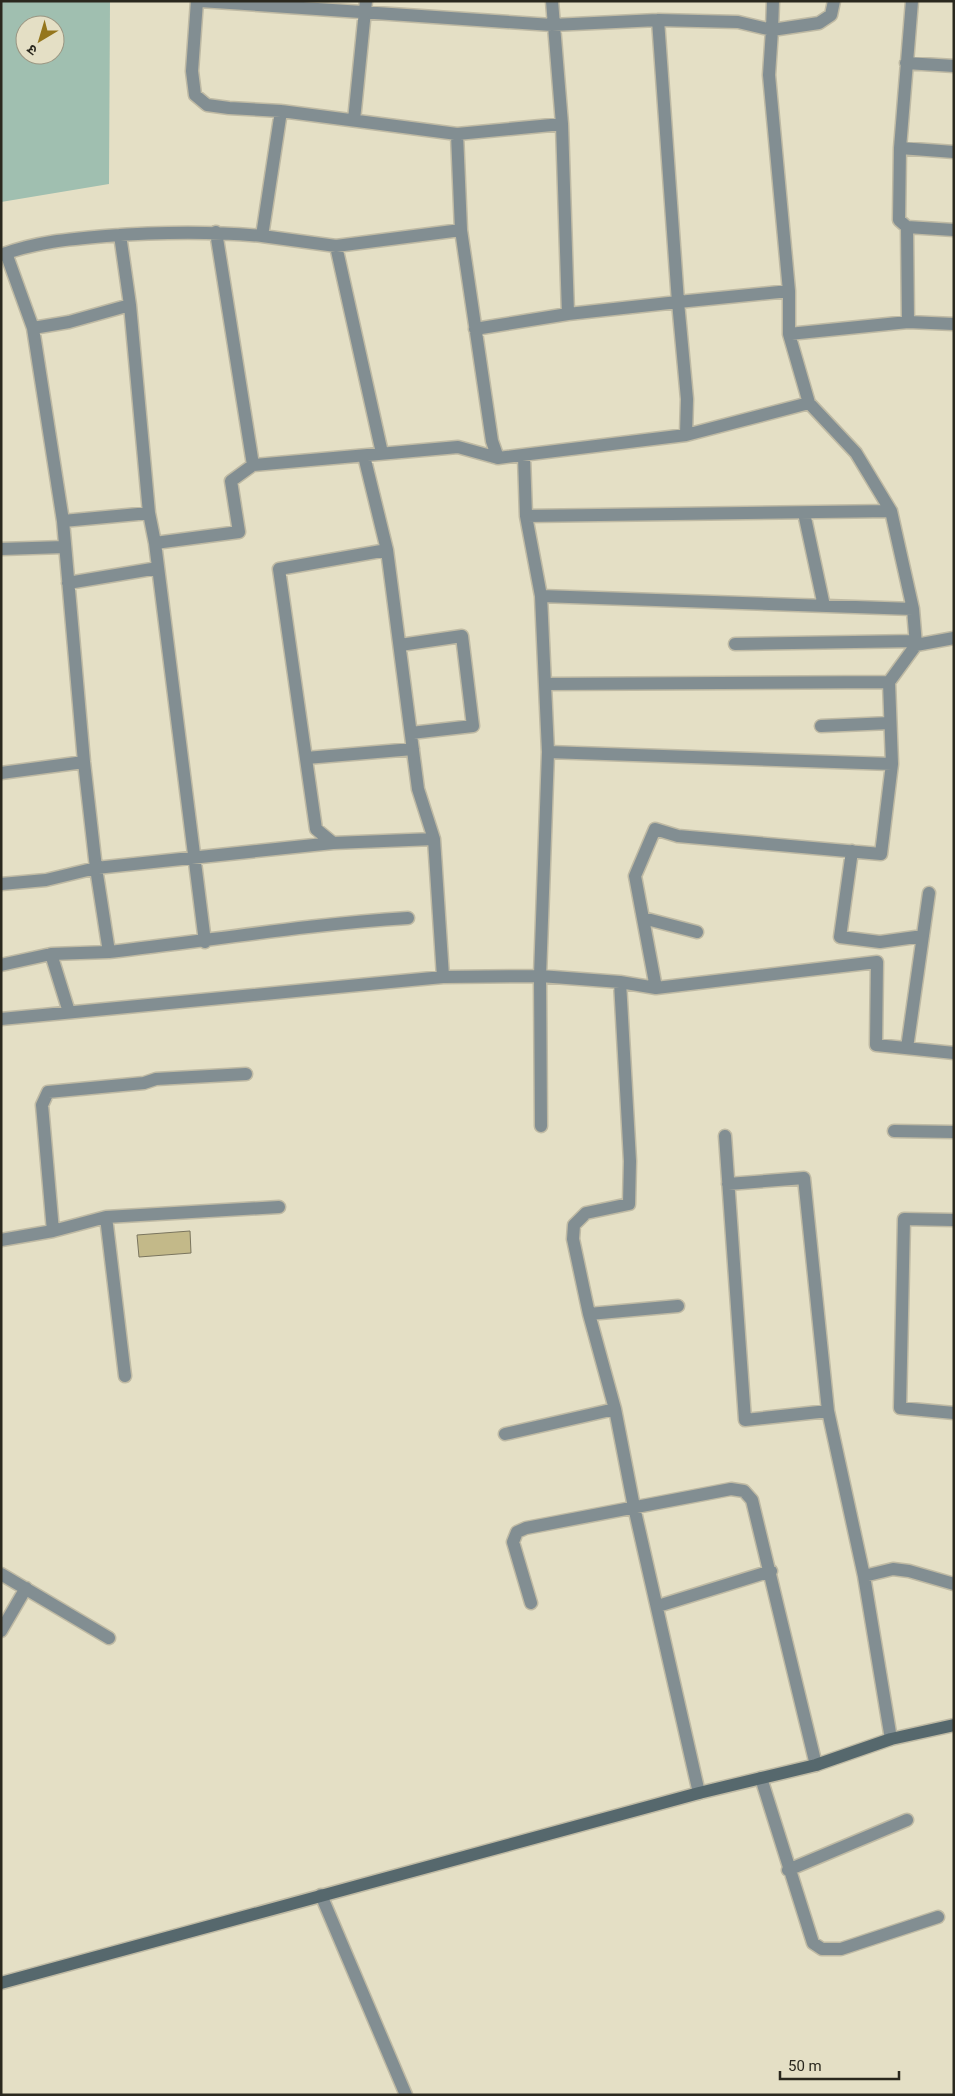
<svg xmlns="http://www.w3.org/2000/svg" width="955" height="2096" viewBox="0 0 955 2096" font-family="Roboto,'Noto Sans Devanagari',sans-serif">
  <rect width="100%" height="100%" fill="#e4dfc5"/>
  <!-- green -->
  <path fill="#a0bfb0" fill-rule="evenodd" d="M1,1h109l-1,183 -108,18zM25,25h30v30h-30z"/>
  <!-- building -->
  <path fill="#c3b989" stroke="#7a755e" d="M190,1231l1,22 -52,4 -2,-22z"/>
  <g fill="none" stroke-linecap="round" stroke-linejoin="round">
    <!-- street casing -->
    <g stroke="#bfbaa4" stroke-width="15">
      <path id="street" d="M197,1l-5,70 3,24 12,10 22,3 52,3 176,23
        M200,1l352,24 106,-5 80,2 34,8 -3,45 20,216v43l20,69
        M552,1l10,123 6,190
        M773,1l-1,29 47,-7 12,-8 3,-14
        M912,1l-12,147 -1,72 8,7 47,3
        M906,63l48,3
        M354,120l12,-119
        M562,124l-105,10 4,96 31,211 6,17 188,-23 123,-32 47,50 35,58 22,98 3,36 38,-7
        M900,148l54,4
        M907,227l1,95
        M216,232l37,233
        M120,235l10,70 19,208 6,30 50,399
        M262,236l74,10 125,-16
        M336,246l46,207
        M6,253l27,75 30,193 21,241 12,106 13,84 -58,2 18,58
        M1,255c34,-13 69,-16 105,-19 52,-4 103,-5 156,0l19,-125
        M33,328l36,-6 61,-17
        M475,329l93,-15 110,-12 -20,-282
        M789,334l119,-12 46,2
        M686,435l1,-36 -9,-97 111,-11
        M524,456l2,60 15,80 7,156 -8,224 1,150
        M804,513l20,93
        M526,516l365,-5
        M63,521l86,-8
        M155,543l84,-11 -8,-51 22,-16 205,-18 40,11
        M1,549l63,-2
        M387,550l31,239 16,50 9,138
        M68,583l90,-15
        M541,596l372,13
        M735,644l181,-3
        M400,645l62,-9 11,90 -62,7
        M545,684l344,-2
        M821,726l69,-3
        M548,752l344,12
        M306,758l107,-9
        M1,773l83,-11
        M333,843l-17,-14 -37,-260 108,-19 -23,-94
        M852,851l-12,86 40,5 43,-6
        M1,884l45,-4 50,-12 237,-25 101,-4
        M643,918l54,14
        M109,952c99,-11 199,-28 299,-34
        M1,965l50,-11
        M656,988l-21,-112 20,-47 23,7 203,18 11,-90 -3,-82 27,-37
        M1,1019l442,-42 97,-1 80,6
        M907,1048l22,-155
        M894,1131l60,1
        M725,1136l20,284 83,-9
        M728,1184l76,-6 24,233 36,165 27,163
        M106,1217l173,-10
        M954,1220l-50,-1 -4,189 54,5
        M53,1231l-11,-126 6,-13 96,-9 12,-4 90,-5
        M1,1240l52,-9 53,-14 19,159
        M589,1314l89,-8
        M505,1434l110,-25
        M1,1574l108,64
        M864,1576l29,-7 16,2 45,13
        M531,1603l-18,-61 4,-10 9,-4 205,-39 13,2 8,9 64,265
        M658,1606l113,-35
        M1,1631l25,-43
        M761,1778l52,165 9,6h19l97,-32
        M699,1793l-65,-286 -19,-98 -26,-95 -16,-75 1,-14 12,-12 43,-9 1,-43 -10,-179 36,6 221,-26 -1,83 78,8
        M788,1870l119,-50
        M321,1895l85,200"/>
    </g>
    <!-- secondary casing -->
    <g stroke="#bfbaa4" stroke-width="15">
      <path id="secondary" d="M1,1983l698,-190 117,-28 75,-26 63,-14"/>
    </g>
    <!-- street -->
    <use href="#street" stroke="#828e92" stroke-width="12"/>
    <!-- secondary -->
    <use href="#secondary" stroke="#56686d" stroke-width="12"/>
  </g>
  <!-- border -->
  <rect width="955" height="2096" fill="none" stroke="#2a281e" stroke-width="5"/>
  <!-- north arrow -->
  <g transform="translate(40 40) rotate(218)"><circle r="24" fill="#e4dfc5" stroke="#9a9682"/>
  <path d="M0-4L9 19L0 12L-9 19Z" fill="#94761d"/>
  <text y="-8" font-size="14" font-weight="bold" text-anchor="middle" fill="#2a281e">उ</text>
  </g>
  <!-- scale -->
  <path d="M780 2071v8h119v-8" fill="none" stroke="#2a281e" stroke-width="2.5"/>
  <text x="788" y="2071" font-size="15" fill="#2a281e" stroke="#e4dfc5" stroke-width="4" paint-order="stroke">50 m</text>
</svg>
